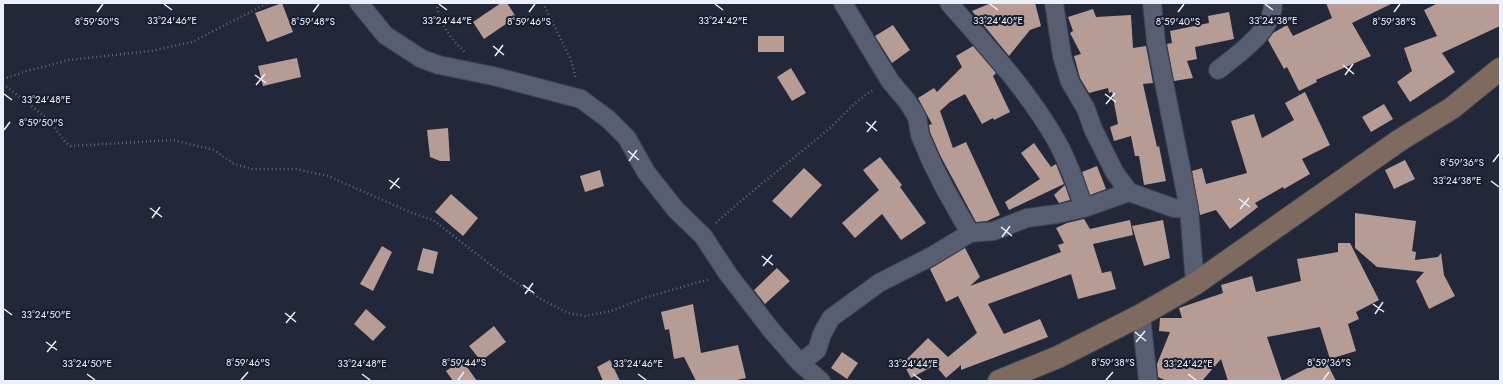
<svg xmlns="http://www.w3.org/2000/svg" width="1503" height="384" viewBox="0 0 1503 384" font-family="Jost,sans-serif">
  <rect width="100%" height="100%" fill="#222839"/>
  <!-- building -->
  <path fill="#b69c95" d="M282,3l11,29 -26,10 -12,-29z
    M501,3h6l9,14 -32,22 -11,-17z
    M991,3h44l6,23 -11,4 -21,26 -37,-45z
    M1326,3h67l-41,20 19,33 -55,24 1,2 -18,9 -12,-24 -3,2 -16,-29 5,-7 14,-8 6,11 39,-18z
    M1438,3h62v23l-58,27 13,19 -45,30 -13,-20 15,-11 -8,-23 33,-12 -13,-26z
    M1093,9l3,8 35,-2 2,33 13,-2 7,37 -10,1 14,63 2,-1 7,35 -22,4 -5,-29h-4l-4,-20 -17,5 -4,-14 8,-3 -6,-32 -3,1 -1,-5 -19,5 -9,-15 -6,-22 7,-2 -11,-21 3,-2 -5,-14z
    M1229,12l5,27 -39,8 2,12 -10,2 6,17 -19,3 -7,-37 5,-1 -2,-12 39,-8 -1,-7z
    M893,25l17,25 -18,13 -17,-27z
    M758,36h26v16h-26z
    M973,46l23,27 -3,3 17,36 -16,8 -1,-2 -11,6 -17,-30 -15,8 -10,9 13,37 13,-6 34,73 -13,6 -11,1 -35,-65 -11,-25 -1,-7 3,-1 -14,-26 16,-10 3,4 25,-25 -6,-11z
    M297,58l4,19 -38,9 -5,-20z
    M791,68l15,25 -14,8 -15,-24z
    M1305,92l25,53 -28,14 8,15 -26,15 -1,-2 -28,16 3,4 -28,22 -14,-19 -16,5 -8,-44 10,-3 4,16 41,-11 -16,-52 23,-7 8,24 32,-18 -9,-17z
    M1384,104l9,15 -22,13 -9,-15z
    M448,128l2,33h-10l-10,-4 -3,-27z
    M1034,143l17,24 5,-3 8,20 -55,26 -4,-8 35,-23 -19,-26z
    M880,157l22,28 -2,2 26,36 -25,17 -19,-26 -27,24 -13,-15 37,-33 -16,-20z
    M1405,160l10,19 -21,10 -9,-19z
    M1097,166l9,23 -16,6 -8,-23z
    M804,168l18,17 -31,33 -19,-17z
    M600,170l4,16 -19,6 -5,-16z
    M1065,185l5,15 -11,3 -5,-8z
    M451,194l27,24 -15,18 -28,-24z
    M1355,213l61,8 -4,30 4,1 -1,8 23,-3 3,-4 3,22 11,21 -26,13 -13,-28 8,-9 -47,-5 -22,-19z
    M1084,219l6,10 40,-9 3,15 -40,9 9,29 9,-2 5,18 -38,10 -7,-25 -83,30 16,30 36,-15 8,18 -87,33v-5l-15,13 -11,-13 -24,13 -8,-15 25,-25 20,19 29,-24 -19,-37 -12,6 -16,-33 35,-21 15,29 -10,9 91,-34 -3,-7 6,-2 -8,-15 11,-5z
    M1163,220l7,38 -26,8 -12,-40z
    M1338,243h12l29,57 -23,12 3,7 -11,5 8,27 -26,8 -10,-32 -53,10 15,44 43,-22 11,22h-108l-7,-22 -19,22h-35l-9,-4 -1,-13 13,-32 -11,-1 1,-13h22l-3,-10 44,-15 -2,-8 31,-9 4,16 45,-11 -4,-22 41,-7z
    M382,246l10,6 -19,39 -13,-7z
    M423,248l15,4 -5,22 -16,-4z
    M777,268l13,13 -25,23 -11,-14z
    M693,304l8,49 37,-8 8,33 -14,3h-36l-12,-24 -10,2 -5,-30 -4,1 -4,-18z
    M366,309l20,18 -13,14 -19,-17z
    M494,326l12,16 -25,19 -12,-15z
    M842,352l16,11 -11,16 -16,-11z
    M462,360l15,21h-24l-7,-10z
    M610,360l10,21h-17l-6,-14z"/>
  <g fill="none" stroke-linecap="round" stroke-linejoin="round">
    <!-- street casing -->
    <g stroke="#3d4250" stroke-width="20">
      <path id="street" d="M359,3l26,32 37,24 17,6 54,11 88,23 27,20 19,19 19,34 30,38 27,26 25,38 44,57 28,32 21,18
        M843,3l47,78 17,20 10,16 3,18 11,26 14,28 25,44
        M949,3c38,44 78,86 107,137 12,21 20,45 28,68
        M1054,3l8,53 8,26 16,27 7,20 22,44 14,19
        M1152,3l4,39 33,167 6,75
        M1218,70c19,-15 56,-40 55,-67
        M1141,315l7,66
        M800,363l17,-13 5,-16 9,-16 48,-35 53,-27 38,-23 24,-2 33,-13 30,-4 27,-6 45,-16 45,16 15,1"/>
    </g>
    <!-- secondary casing -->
    <g stroke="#3d4250" stroke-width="24">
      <path id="secondary" d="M999,381l59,-24 83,-42 54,-31 205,-144 52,-32 48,-39"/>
    </g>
    <!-- path -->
    <path stroke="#636878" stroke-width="2.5" stroke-dasharray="1 3" stroke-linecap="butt" d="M437,3c0,19 15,37 28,49
      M543,3l28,57 5,19
      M3,79l24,-8 42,-11 82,-9 41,-9 76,-39
      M3,84l45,35 18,24 5,3 102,-6 41,10 20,14 18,5h44l32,7 84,37 21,7 63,49 45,30 27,14 17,3 26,-5 36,-14 63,-18
      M716,223c35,-32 72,-60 108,-90 18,-15 31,-33 51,-44"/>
    <!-- street -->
    <use href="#street" stroke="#575e72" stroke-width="18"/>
    <!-- secondary -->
    <use href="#secondary" stroke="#7e6a5e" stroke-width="22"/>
  </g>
  <!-- ticks -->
  <path fill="none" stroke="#ecf0fc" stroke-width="1.5" d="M164,4l8,6M439,4l8,6M715,4l8,6M990,4l8,6M1265,4l8,6M97,12l6,-8M313,12l6,-8M529,12l6,-8M1178,12l6,-8M1394,12l6,-8M493,46l11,9M495,56l8,-11M1343,65l11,9M255,75l11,8M1345,75l8,-11M256,85l9,-11M4,94l8,6M1105,94l11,8M1106,104l9,-11M866,122l11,9M4,130l6,-8M867,132l9,-11M628,151l11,9M629,161l8,-11M1493,162l6,-8M389,180l11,8M1491,181l8,6M390,189l9,-11M1239,199l11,8M150,208l12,9M1240,209l9,-11M152,218l8,-11M1001,227l11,9M1002,237l8,-11M762,256l11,9M763,266l9,-11M523,285l11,8M525,294l8,-11M1373,304l11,8M4,309l8,6M285,313l11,9M1375,314l8,-12M286,323l9,-11M1135,332l11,9M46,342l11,8M1136,342l9,-11M47,352l9,-11M87,374l8,6M362,374l8,6M638,374l8,6M913,374l8,6M1188,374l8,6M241,380l7,-8M458,380l6,-8M1106,380l7,-8M1323,380l6,-8"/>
  <g font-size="10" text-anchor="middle" fill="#ecf0fc" stroke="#191e2f" stroke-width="4" stroke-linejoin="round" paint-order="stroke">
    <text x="172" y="24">33°24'46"E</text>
    <text x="447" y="24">33°24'44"E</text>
    <text x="723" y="24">33°24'42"E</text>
    <text x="998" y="24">33°24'40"E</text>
    <text x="1273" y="24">33°24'38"E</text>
    <text x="313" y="25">8°59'48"S</text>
    <text x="529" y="25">8°59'46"S</text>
    <text x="1394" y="25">8°59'38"S</text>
    <text x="97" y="25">8°59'50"S</text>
    <text x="1178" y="25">8°59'40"S</text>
    <text x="46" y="103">33°24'48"E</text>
    <text x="41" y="126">8°59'50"S</text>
    <text x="1462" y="166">8°59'36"S</text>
    <text x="1457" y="184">33°24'38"E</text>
    <text x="46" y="318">33°24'50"E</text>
    <text x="248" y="366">8°59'46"S</text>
    <text x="464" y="366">8°59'44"S</text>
    <text x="1113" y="366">8°59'38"S</text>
    <text x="1329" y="366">8°59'36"S</text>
    <text x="87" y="367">33°24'50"E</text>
    <text x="362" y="367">33°24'48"E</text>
    <text x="638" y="367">33°24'46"E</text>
    <text x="913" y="367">33°24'44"E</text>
    <text x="1188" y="367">33°24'42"E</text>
  </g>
  <!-- border -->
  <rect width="1503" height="384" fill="none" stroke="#ecf0fc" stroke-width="8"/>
</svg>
